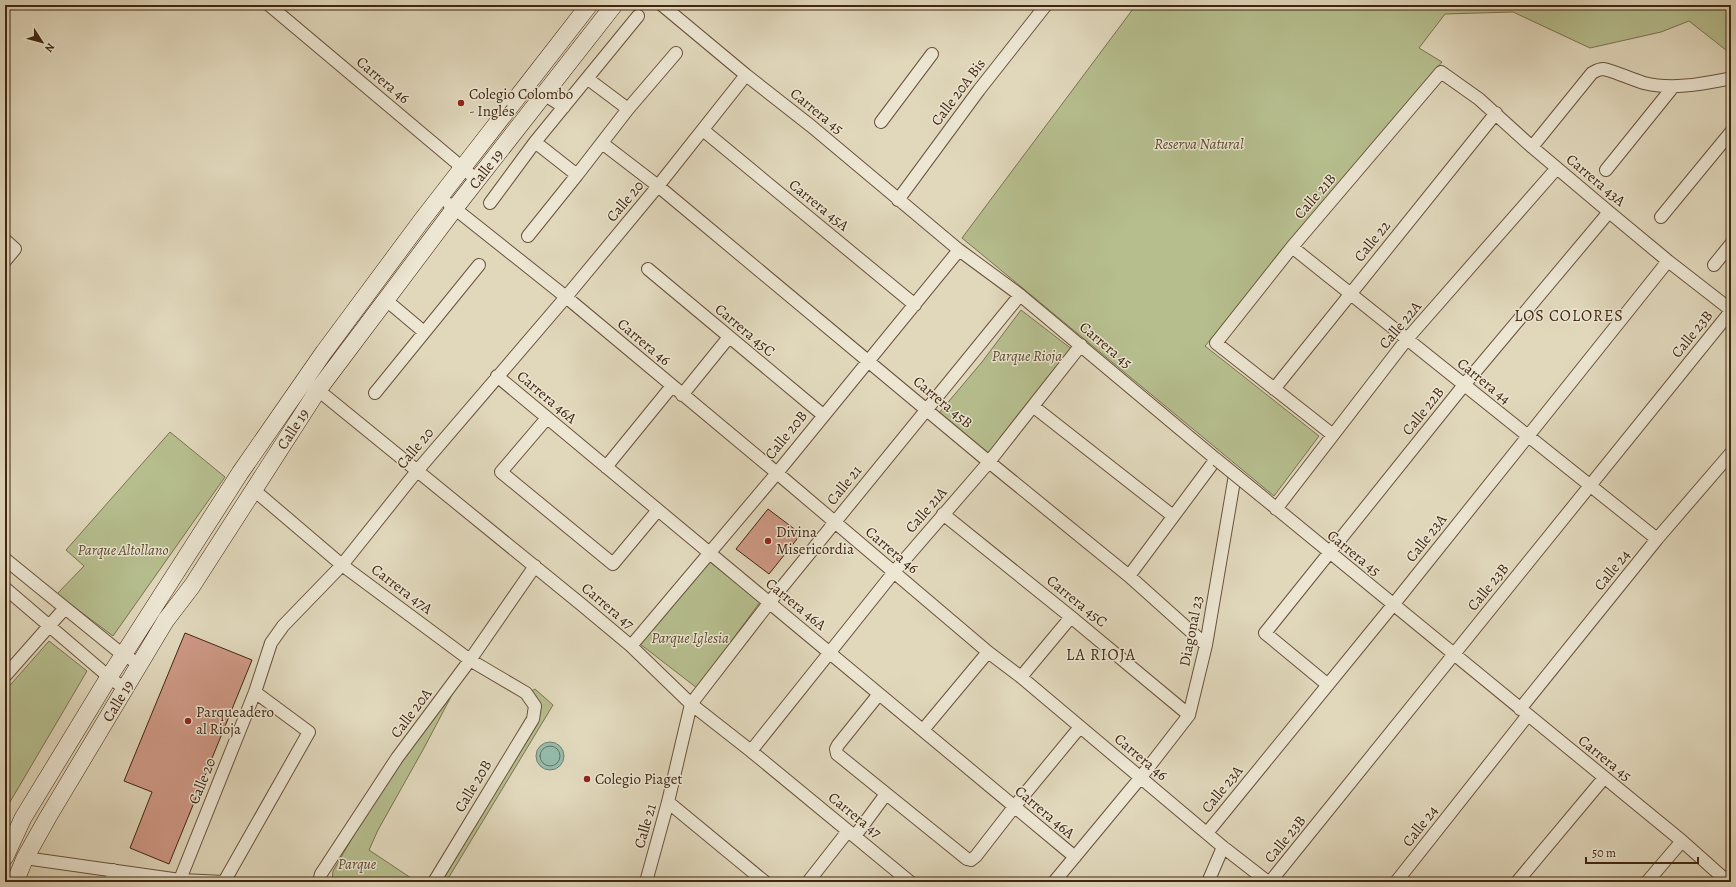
<svg xmlns="http://www.w3.org/2000/svg" width="1736" height="887" viewBox="0 0 1736 887" font-family="Alegreya,serif">
  <rect width="100%" height="100%" fill="#e1d8bc"/>
  <filter id="stains"><feTurbulence type="fractalNoise" baseFrequency=".005" numOctaves="4"/><feColorMatrix values="0 0 0 0 .2 0 0 0 0 .09 0 0 0 0 .02 0 0 0 .5 -.17"/></filter>
  <radialGradient id="worn" r=".72"><stop offset=".6" stop-color="#630" stop-opacity="0"/><stop offset="1" stop-color="#630" stop-opacity=".3"/></radialGradient>
  <!-- green -->
  <path fill="#b6be8e" stroke="#7c7250" d="M1136,5h595v49l-42,-33 -28,11 -71,16 -77,-36 -68,2 -26,34 23,14 -237,284 114,90 -45,60 -312,-258z
    M1021,310l52,40 -82,106 -52,-43 43,-51z
    M170,432l55,45 -112,159 -56,-42 27,-28 -18,-16z
    M706,559l54,43 -63,86 -57,-44z
    M49,641l38,30 -77,131 -5,14v-125z
    M463,674l-39,74 -46,82 -9,20 48,32h-85l1,-11 63,-108z
    M535,689l18,16 -107,177h-8l103,-170 -13,-19z"/>
  <!-- water -->
  <path fill="#95bbab" stroke="#737f6d" d="M536 756a14 14 0 1 1 28 0a14 14 0 1 1-28 0Z"/>
  <g fill="none" stroke-linecap="round" stroke-linejoin="round">
    <!-- shore -->
    <path stroke="#6b705e" stroke-width="1" d="M540 756a10 10 0 1 1 20 0a10 10 0 1 1-20 0Z"/>
  </g>
  <!-- building -->
  <path fill="#cf9986" stroke="#412611" d="M768,509l33,25 -32,40 -33,-25z
    M185,633l67,27 -83,204 -39,-16 22,-56 -28,-11z"/>
  <g fill="none" stroke-linecap="round" stroke-linejoin="round">
    <!-- minor casing -->
    <g stroke="#69523c" stroke-width="14">
      <path id="minor" d="M269,5l208,175
        M588,79l40,30 -51,66 -42,-33 103,-126
        M545,95l19,12
        M628,109l48,-56
        M881,122l51,-68
        M703,130l212,175
        M602,143l56,43 331,276 140,114 77,69
        M1532,147l60,-74c4,-2 6,-4 11,-4 8,1 31,11 41,14 27,7 57,1 83,-4l4,1
        M1606,170l67,-83
        M898,200l81,-110 67,-85
        M490,203l45,-61
        M449,204l117,93 211,176 211,179 33,25 202,170 45,35
        M1661,217l70,-85
        M528,236l49,-61
        M5,240l10,9 -10,12
        M1292,247l365,292
        M959,250l61,45 197,165
        M1714,265l17,-21
        M648,269l175,146
        M386,300l38,32
        M497,376l578,481
        M1274,389l222,-276
        M318,390l264,215 49,41 60,58 60,47 159,131
        M375,393l104,-128
        M682,395l47,-58
        M1034,407l139,109
        M547,418l-46,54 112,92 45,-54
        M1333,435l-117,-92 76,-96 149,-175 38,27 53,48 77,65 59,49 63,49
        M606,467l66,-81
        M254,490l88,75 128,95 56,33 9,13 -2,13 -99,163
        M1260,495l422,346 46,41
        M1276,509l131,-170 150,-171
        M943,514l128,103 118,98
        M5,559l118,96 17,9
        M1129,576l87,-117
        M5,588l104,89 16,12
        M631,646l146,-173 182,-223 -148,-124 -65,-51 -84,-70
        M5,676l60,-68
        M1021,677l50,-60
        M1328,685l-63,-52 199,-248 145,-173
        M879,694l-41,51 -2,4 1,5 130,105 4,1 5,-4 38,-49 66,-80
        M1520,709l137,-170 74,-86
        M923,730l65,-78
        M751,751l143,-179 95,-110 92,-117
        M668,802l97,80
        M1207,833l186,-228 275,-344
        M855,836l31,-42
        M25,858l155,22 45,2
        M111,882l2,-12
        M179,882l76,-190 16,-49 12,-17 59,-61 75,-94 149,-174 92,-111 88,-111
        M224,882l85,-150 -54,-40
        M319,882l2,-8 76,-116 73,-98 65,-94
        M646,882l22,-80 23,-98 78,-101 251,-308
        M808,882l40,-51
        M1054,882l87,-105 48,-62 17,-70 29,-170
        M1208,882l15,-35
        M1270,882l461,-571
        M1396,882l132,-167
        M1517,882l87,-104
        M1647,882l35,-41"/>
    </g>
    <!-- secondary casing -->
    <g stroke="#412611" stroke-width="18">
      <path id="secondary" d="M5,857l18,-39 86,-141 131,-204 84,-121 98,-132 167,-215
        M15,882l10,-24 23,-41 118,-197 26,-34 126,-196 137,-182 159,-203"/>
    </g>
    <!-- minor -->
    <use href="#minor" stroke="#ece6d3" stroke-width="12"/>
    <!-- secondary -->
    <use href="#secondary" stroke="#ece6d3" stroke-width="17"/>
    <!-- minor-bridge casing -->
    <g stroke="#69523c" stroke-width="14" stroke-linecap="butt">
      <path id="minor-bridge" d="M1217,460l43,35"/>
    </g>
    <!-- minor-bridge -->
    <use href="#minor-bridge" stroke="#ece6d3" stroke-width="12"/>
  </g>
  <!-- markers -->
  <g fill="#8f2418" stroke="#ece6d3" stroke-width="1.5">
    <circle cx="461" cy="103" r="4"/>
    <circle cx="768" cy="541" r="4"/>
    <circle cx="188" cy="721" r="4"/>
    <circle cx="587" cy="779" r="4"/>
  </g>
  <g text-anchor="middle" stroke-width="3" stroke-linejoin="round" paint-order="stroke">
    <!-- street labels -->
    <g font-size="15" fill="#412611" stroke="#ece6d3">
      <text transform="translate(383 80) rotate(40)" y="5">Carrera 46</text>
      <text transform="translate(958 92) rotate(-53)" y="5">Calle 20A Bis</text>
      <text transform="translate(817 111) rotate(39)" y="5">Carrera 45</text>
      <text transform="translate(486 169) rotate(-52)" y="5">Calle 19</text>
      <text transform="translate(1596 180) rotate(40)" y="5">Carrera 43A</text>
      <text transform="translate(1315 196) rotate(-49)" y="5">Calle 21B</text>
      <text transform="translate(625 201) rotate(-50)" y="5">Calle 20</text>
      <text transform="translate(819 205) rotate(39)" y="5">Carrera 45A</text>
      <text transform="translate(1372 241) rotate(-51)" y="5">Calle 22</text>
      <text transform="translate(1400 325) rotate(-50)" y="5">Calle 22A</text>
      <text transform="translate(745 330) rotate(40)" y="5">Carrera 45C</text>
      <text transform="translate(1692 334) rotate(-51)" y="5">Calle 23B</text>
      <text transform="translate(644 342) rotate(40)" y="5">Carrera 46</text>
      <text transform="translate(1106 345) rotate(40)" y="5">Carrera 45</text>
      <text transform="translate(1484 381) rotate(39)" y="5">Carrera 44</text>
      <text transform="translate(547 397) rotate(40)" y="5">Carrera 46A</text>
      <text transform="translate(943 402) rotate(40)" y="5">Carrera 45B</text>
      <text transform="translate(1423 411) rotate(-51)" y="5">Calle 22B</text>
      <text transform="translate(293 429) rotate(-57)" y="5">Calle 19</text>
      <text transform="translate(786 435) rotate(-51)" y="5">Calle 20B</text>
      <text transform="translate(415 448) rotate(-50)" y="5">Calle 20</text>
      <text transform="translate(844 485) rotate(-51)" y="5">Calle 21</text>
      <text transform="translate(926 510) rotate(-49)" y="5">Calle 21A</text>
      <text transform="translate(1426 538) rotate(-52)" y="5">Calle 23A</text>
      <text transform="translate(892 550) rotate(40)" y="5">Carrera 46</text>
      <text transform="translate(1354 553) rotate(39)" y="5">Carrera 45</text>
      <text transform="translate(1612 570) rotate(-51)" y="5">Calle 24</text>
      <text transform="translate(1488 587) rotate(-51)" y="5">Calle 23B</text>
      <text transform="translate(402 589) rotate(37)" y="5">Carrera 47A</text>
      <text transform="translate(1077 601) rotate(39)" y="5">Carrera 45C</text>
      <text transform="translate(796 604) rotate(39)" y="5">Carrera 46A</text>
      <text transform="translate(608 606) rotate(40)" y="5">Carrera 47</text>
      <text transform="translate(1191 631) rotate(-79)" y="5">Diagonal 23</text>
      <text transform="translate(118 701) rotate(-59)" y="5">Calle 19</text>
      <text transform="translate(411 713) rotate(-53)" y="5">Calle 20A</text>
      <text transform="translate(1141 757) rotate(40)" y="5">Carrera 46</text>
      <text transform="translate(1605 758) rotate(39)" y="5">Carrera 45</text>
      <text transform="translate(202 781) rotate(-68)" y="5">Calle 20</text>
      <text transform="translate(473 786) rotate(-59)" y="5">Calle 20B</text>
      <text transform="translate(1222 789) rotate(-51)" y="5">Calle 23A</text>
      <text transform="translate(1045 812) rotate(40)" y="5">Carrera 46A</text>
      <text transform="translate(855 815) rotate(39)" y="5">Carrera 47</text>
      <text transform="translate(645 826) rotate(-74)" y="5">Calle 21</text>
      <text transform="translate(1420 826) rotate(-52)" y="5">Calle 24</text>
      <text transform="translate(1285 839) rotate(-51)" y="5">Calle 23B</text>
    </g>
    <!-- poi labels -->
    <g font-size="15" fill="#412611" stroke="#ece6d3" text-anchor="start">
      <text x="469" y="99">Colegio Colombo<tspan x="469" dy="17">- Inglés</tspan></text>
      <text x="776" y="537">Divina<tspan x="776" dy="17">Misericordia</tspan></text>
      <text x="196" y="717">Parqueadero<tspan x="196" dy="17">al Rioja</tspan></text>
      <text x="595" y="784">Colegio Piaget</text>
    </g>
    <!-- park labels -->
    <g font-size="15" font-style="italic" fill="#5e4c30" stroke="#ece6d3">
      <text x="1199" y="149">Reserva Natural</text>
      <text x="1027" y="361">Parque Rioja</text>
      <text x="123" y="555">Parque Altollano</text>
      <text x="690" y="643">Parque Iglesia</text>
      <text x="357" y="869">Parque</text>
    </g>
    <!-- neighbourhood labels -->
    <g font-size="16" letter-spacing="1" fill="#412611" stroke="#ece6d3">
      <text x="1569" y="321">LOS COLORES</text>
      <text x="1101" y="660">LA RIOJA</text>
    </g>
  </g>
  <!-- margin -->
  <rect width="1736" height="887" fill="none" stroke="#e1d8bc" stroke-width="20"/>
  <rect x="6" y="6" width="1724" height="875" fill="none" stroke="#412611" stroke-width="2"/>
  <rect x="10" y="10" width="1716" height="867" fill="none" stroke="#412611"/>
  <!-- north arrow -->
  <g transform="translate(42 42) rotate(126)" stroke="#ece6d3" stroke-width="3" paint-order="stroke">
  <path d="M0-3L7 15L0 10L-7 15Z" fill="#412611"/>
  <text y="-6" font-size="11" font-weight="bold" text-anchor="middle" fill="#412611">N</text>
  </g>
  <!-- scale -->
  <path d="M1586 857v6h112v-6" fill="none" stroke="#412611" stroke-width="2"/>
  <text x="1592" y="857" font-size="12" fill="#412611" stroke="#ece6d3" stroke-width="3" paint-order="stroke">50 m</text>
  <rect width="100%" height="100%" filter="url(#stains)"/>
  <rect width="100%" height="100%" fill="url(#worn)"/>
</svg>
